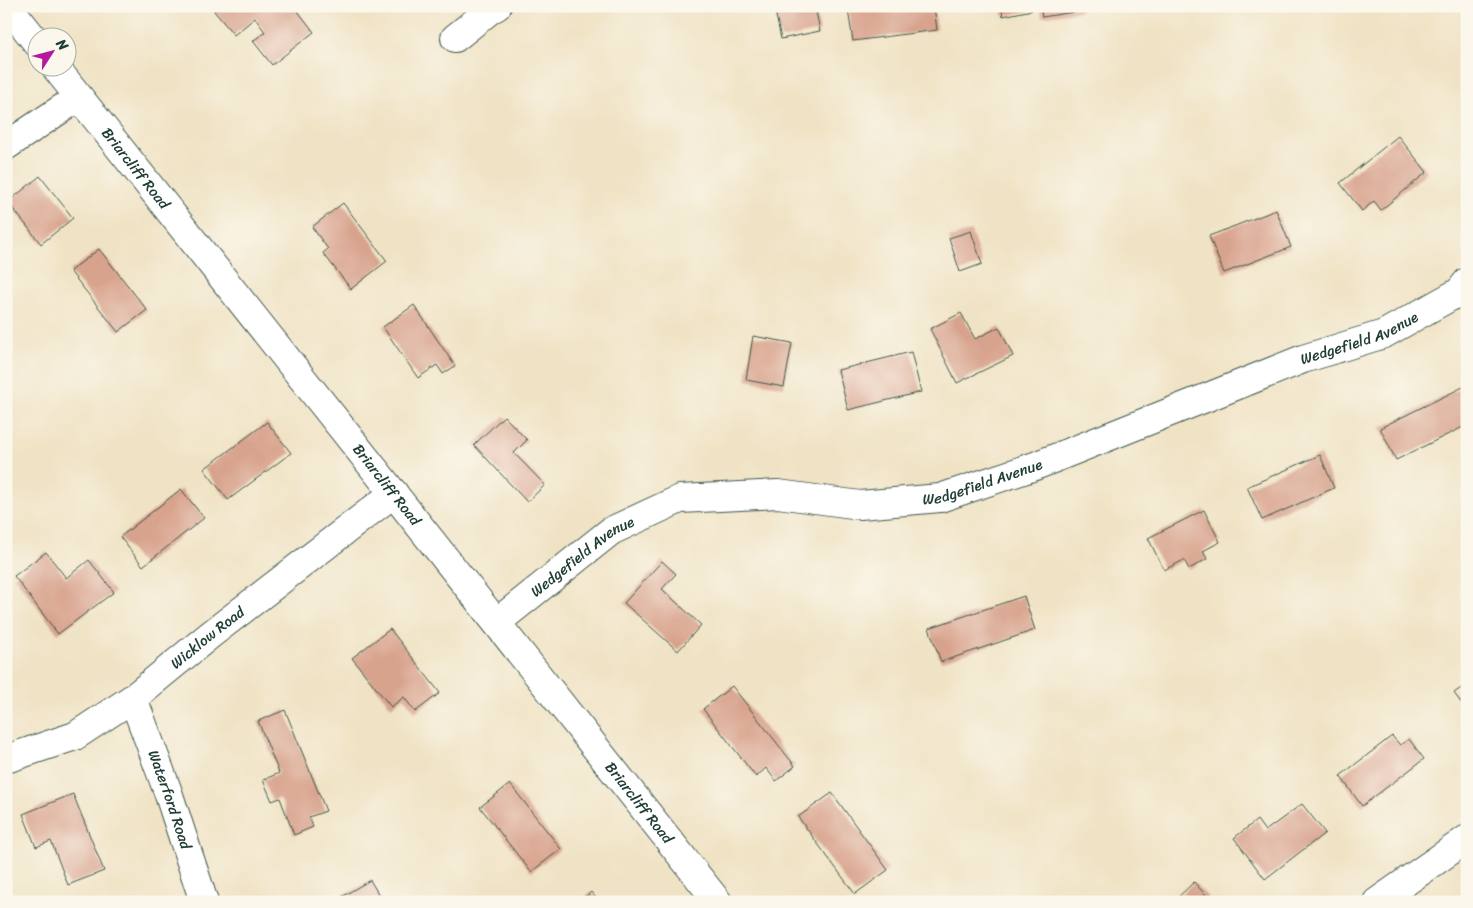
<svg xmlns="http://www.w3.org/2000/svg" width="1473" height="908" viewBox="0 0 1473 908" font-family="Sriracha,sans-serif">
  <rect width="100%" height="100%" fill="#fbf7ec"/>
  <filter id="ink" filterUnits="userSpaceOnUse"><feTurbulence type="fractalNoise" baseFrequency=".02" numOctaves="2"/><feDisplacementMap in="SourceGraphic" scale="10" xChannelSelector="R" yChannelSelector="G"/><feConvolveMatrix kernelMatrix="1 2 1 2 8 2 1 2 1" color-interpolation-filters="sRGB"/></filter>
  <filter id="wash" filterUnits="userSpaceOnUse"><feTurbulence type="fractalNoise" baseFrequency=".0096" numOctaves="4" result="noise"/><feDisplacementMap in="SourceGraphic" scale="20" xChannelSelector="R" yChannelSelector="G"/><feGaussianBlur stdDeviation="1.12" result="paint"/><feColorMatrix in="noise" values="0 0 0 0 0 0 0 0 0 0 0 0 0 0 0 0 0 1.4 0 .05"/><feComposite in="paint" operator="in"/></filter>
  <g filter="url(#wash)">
    <rect width="100%" height="100%" fill="#f0e3c5"/>
    <g id="blocks">
      <!-- building -->
      <path fill="#d8a38d" d="M220,6h74l20,26 -42,33 -19,-24 12,-9 -10,-14 -21,17 -20,-24z
        M774,6h41l5,25 -39,8z
        M858,6h76l3,24 -84,11 -5,-31 11,-1z
        M1001,6h30l1,4 -29,6z
        M1040,6h39l1,5 -38,6z
        M1398,136l29,36 -46,38 -7,-9 -12,10 -22,-28z
        M40,176l33,42 -32,26 -33,-42z
        M343,203l44,58 -36,28 -28,-36 5,-4 -16,-22z
        M1276,210l15,37 -67,26 -15,-37z
        M971,231l11,33 -22,8 -11,-34z
        M99,249l48,61 -29,22 -48,-61z
        M414,305l41,61 -12,8 -6,-9 -19,13 -35,-51z
        M961,313l14,26 24,-12 14,29 -56,27 -27,-54z
        M753,336l39,7 -8,44 -38,-7z
        M911,352l10,40 -73,18 -10,-40z
        M1463,387l4,8v30l-71,35 -16,-32z
        M504,416l23,24 -13,13 31,32 -18,17 -53,-57z
        M267,422l24,31 -63,47 -24,-31z
        M1320,455l14,33 -72,32 -15,-33z
        M181,489l23,29 -61,48 -23,-29z
        M1204,510l16,32 -17,9 4,8 -18,10 -5,-9 -20,10 -16,-32z
        M46,552l20,26 23,-18 25,32 -56,42 -44,-58z
        M662,561l14,13 -14,15 39,36 -23,26 -54,-48z
        M1024,596l11,34 -94,32 -12,-34z
        M390,629l50,64 -25,19 -11,-15 -13,10 -39,-49z
        M1467,684v27l-13,-18z
        M732,686l63,80 -19,15 -10,-13 -10,9 -53,-68z
        M285,710l41,101 -17,6 4,10 -19,8 -14,-37 -8,3 -9,-21 16,-7 -21,-52z
        M1392,736l8,9 9,-6 15,20 -62,47 -22,-30z
        M510,784l51,65 -30,23 -51,-65z
        M832,793l56,77 -33,24 -57,-77z
        M73,794l31,77 -36,14 -17,-44 -15,6 -13,-33z
        M1302,804l23,29 -60,46 -31,-41 23,-18 8,11z
        M370,880l13,22h-50z
        M1194,882l18,20h-39z
        M591,892l8,10h-20z"/>
    </g>
  </g>
  <g filter="url(#ink)">
    <use href="#blocks" fill-opacity="0" stroke="#3e564a" stroke-width="1"/>
    <g fill="none" stroke-linecap="round" stroke-linejoin="round">
      <!-- minor casing -->
      <g stroke="#3e564a" stroke-width="30">
        <g id="minor">
          <path d="M8,6l30,38"/>
          <path d="M455,38l35,-28 7,-4"/>
          <path id="s1" d="M56,68l662,834"/>
          <path d="M6,146l73,-49"/>
          <path id="s2" d="M497,622l114,-91 69,-32 98,-5 82,11 80,-7 95,-32 268,-107 81,-25 75,-42 8,-10"/>
          <path id="s3" d="M133,698l35,94 36,110"/>
          <path id="s4" d="M6,759l69,-23 58,-38 77,-63 184,-142"/>
        </g>
      </g>
      <!-- tertiary casing -->
      <g stroke="#3e564a" stroke-width="30">
        <path id="tertiary" d="M1377,902l90,-63"/>
      </g>
      <!-- minor -->
      <use href="#minor" stroke="#fff" stroke-width="28"/>
      <!-- tertiary -->
      <use href="#tertiary" stroke="#fff" stroke-width="28"/>
    </g>
  </g>
  <g text-anchor="middle" stroke-width="4.5" stroke-linejoin="round" paint-order="stroke">
    <!-- street labels -->
    <g font-size="15" fill="#1f3d34" stroke="#fbf7ec">
      <text dy="5" stroke="none"><textPath href="#s1" startOffset="128">Briarcliff Road</textPath></text>
      <text dy="5" stroke="none"><textPath href="#s2" startOffset="932">Wedgefield Avenue</textPath></text>
      <text dy="5" stroke="none"><textPath href="#s2" startOffset="528">Wedgefield Avenue</textPath></text>
      <text dy="5" stroke="none"><textPath href="#s1" startOffset="532">Briarcliff Road</textPath></text>
      <text dy="5" stroke="none"><textPath href="#s2" startOffset="108">Wedgefield Avenue</textPath></text>
      <text dy="5" stroke="none"><textPath href="#s4" startOffset="238">Wicklow Road</textPath></text>
      <text dy="5" stroke="none"><textPath href="#s3" startOffset="108">Waterford Road</textPath></text>
      <text dy="5" stroke="none"><textPath href="#s1" startOffset="938">Briarcliff Road</textPath></text>
    </g>
  </g>
  <!-- margin -->
  <rect width="1473" height="908" fill="none" stroke="#fbf7ec" stroke-width="25"/>
  <!-- north arrow -->
  <g transform="translate(52 52) rotate(54)"><circle r="24" fill="#fbf7ec" stroke="#a3ada2"/>
  <path d="M0-4L9 19L0 12L-9 19Z" fill="#b5179e"/>
  <text y="-8" font-size="14" font-weight="bold" text-anchor="middle" fill="#1f3d34">N</text>
  </g>
</svg>
